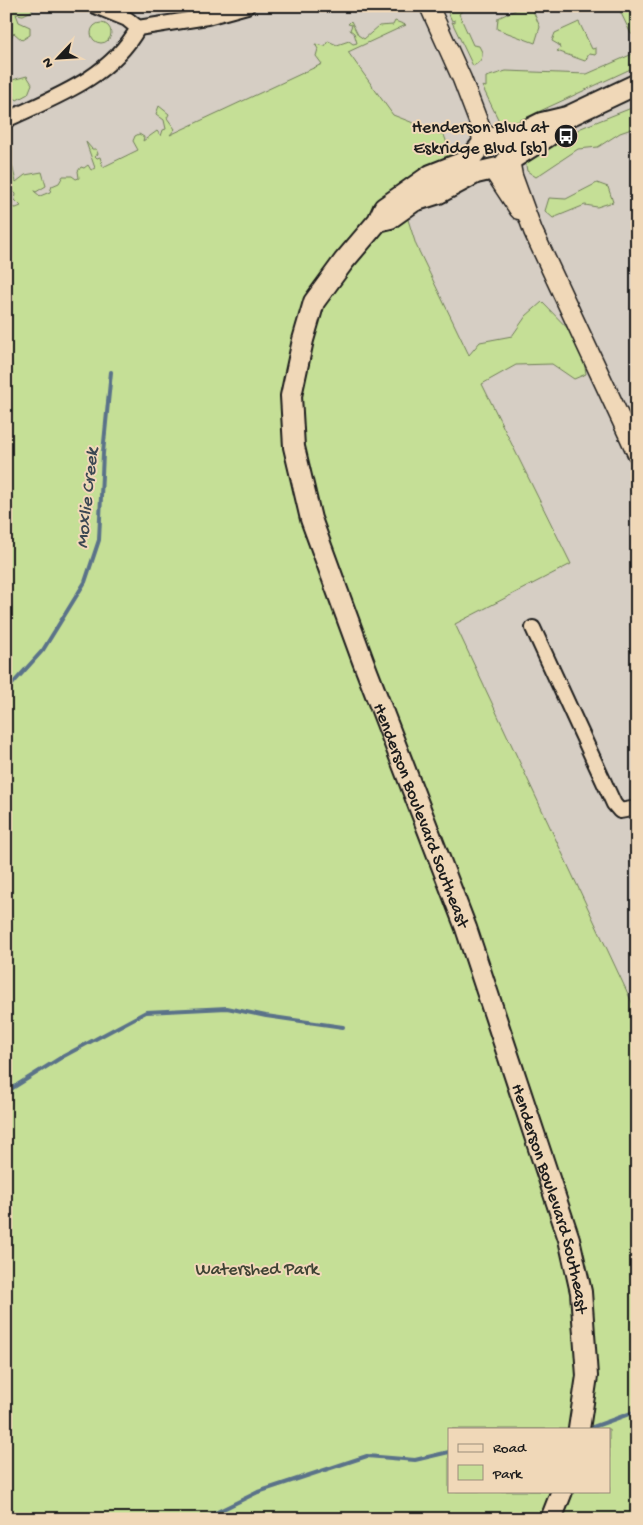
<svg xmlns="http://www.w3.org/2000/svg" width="643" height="1525" viewBox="0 0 643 1525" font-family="'Gochi Hand',sans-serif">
  <rect width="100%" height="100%" fill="#d6cec4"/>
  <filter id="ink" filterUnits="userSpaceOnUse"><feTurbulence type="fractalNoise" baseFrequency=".02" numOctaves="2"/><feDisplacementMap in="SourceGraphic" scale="10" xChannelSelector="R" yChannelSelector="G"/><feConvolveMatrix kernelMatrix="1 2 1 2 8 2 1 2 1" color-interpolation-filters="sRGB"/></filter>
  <g filter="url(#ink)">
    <!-- green -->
    <path fill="#c5df96" stroke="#707e59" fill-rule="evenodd" d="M19,6h13v5l-9,4 -7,-1 3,8 11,5v8l-8,5 -8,-7 -6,8 3,13 -5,2v-45l1,-3 11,1z
      M445,6h23l-9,8 14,31 6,1 3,6c1,7 -3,11 -9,14l-21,-44 3,1v-3l-3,1z
      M524,6h7l9,21 -5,16 -38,-14 1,-11z
      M625,6h12v28h-6l-11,-23z
      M351,21l7,14 6,4 15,-13 14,-1 2,-4 11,4 -58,27 45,63 51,20 8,22 -48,50 12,38 53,110 11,-13 32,-6 14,-20 16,-14 39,40 5,32 -12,5 -22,-15 -36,1 -34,19 89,180 -116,60 182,389v506h-631v-1312l10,1 5,-2 -6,-6 1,-6 -7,-7 3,-8 -6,-9v-8l6,3 4,17 9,-7 17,-3 4,14 -10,6 -2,-1 6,5 10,-4 2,-6 7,-3 4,-7h9l4,3 3,-1 -1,-7 3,-4 3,1 4,-3 3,5 4,-2 -9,-26 6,7h4l2,5 -3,2 2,2 3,-1 3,10 35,-17 -5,-9 2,-5 4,-2 5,3 -1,4 14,-10 4,5 2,-6 3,-1 -2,-9 -8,-6 3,-8 10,8 -2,4 8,11 -5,6 152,-71 -6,-8 2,-7 -3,-5 10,2 3,-5 9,4 12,-4 4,3 4,-1 -3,-10 -4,-3 2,-5 -4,-1zM449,1429h160v62h-160z
      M579,22l13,27 4,-1v7l-7,-1 -4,7 -28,-10 3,-2 -1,-4 -7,-4 3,-8z
      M91 33a10 10 0 1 1 20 0a10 10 0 1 1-20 0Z
      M637,52v14l-127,59 -10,-2 -18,-37 4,1v-10l20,-6 81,3z
      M27,76l5,8 -4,10 -11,6 -9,-8 4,-12z
      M637,102v25l-17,6 -22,14 -20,2 -42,28 -9,-6 -2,-11 56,-32 53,-21z
      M597,183l11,4 5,15 -16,5 -12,-2 -32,13 -8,-7 4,-13 17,1z"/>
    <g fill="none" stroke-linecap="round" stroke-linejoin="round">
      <!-- stream -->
      <path stroke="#5a7289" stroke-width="4" d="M6,691l37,-41 42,-68 14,-42 4,-87 8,-81
        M6,1092l56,-35 84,-45 81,-4 39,8 77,11
        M593,1427l44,-16
        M203,1519l55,-27 109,-36 48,4 34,-8"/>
      <!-- minor casing -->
      <g stroke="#1c1c1c" stroke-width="18">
        <path id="minor" d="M95,6l32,13 11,9 69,-11 40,-11
          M6,120c49,-23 104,-42 132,-92
          M533,628l81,176 6,7 17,-3"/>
      </g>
      <!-- tertiary casing -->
      <g stroke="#1c1c1c" stroke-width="21">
        <path id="tertiary" d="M429,6l33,73 18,47 2,17
          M510,160l3,16 20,55 104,223
          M492,169l27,41"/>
      </g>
      <!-- secondary casing -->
      <g stroke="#1c1c1c" stroke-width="24">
        <g id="secondary">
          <path d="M502,137l18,-3 22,-11 25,-6 70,-33"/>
          <path d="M510,160l38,-24 18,-18"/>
          <path id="s1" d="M378,221l12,-3 24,-17 25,-8 37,-20 26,-6 10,-12 -2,-10 -9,-8 -14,1 -18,22 -38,15 -47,33 -6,13 -34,40 -30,41 -11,38 -12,56 3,51 17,72 52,142 103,267 103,311 12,53 6,84 -8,53"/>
          <path d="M551,1519l11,-28"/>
        </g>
      </g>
      <!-- minor -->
      <use href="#minor" stroke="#f0d8b8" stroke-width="14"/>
      <!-- tertiary -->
      <use href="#tertiary" stroke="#f0d8b8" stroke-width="18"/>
      <!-- secondary -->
      <use href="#secondary" stroke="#f0d8b8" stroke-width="20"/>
    </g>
  </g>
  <!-- icons -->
  <defs>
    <g id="bus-disc" transform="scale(1.25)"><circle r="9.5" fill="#1c1c1c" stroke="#f0d8b8"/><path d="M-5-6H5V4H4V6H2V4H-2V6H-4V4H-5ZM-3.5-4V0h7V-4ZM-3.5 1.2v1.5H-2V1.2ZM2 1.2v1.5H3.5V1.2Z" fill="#fff"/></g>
  </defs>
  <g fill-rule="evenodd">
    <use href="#bus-disc" x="566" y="136"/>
  </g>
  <g text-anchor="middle" stroke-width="4" stroke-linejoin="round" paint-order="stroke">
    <!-- poi labels -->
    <g font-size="18" fill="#1c1c1c" stroke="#f0d8b8" text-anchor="end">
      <text x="548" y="132">Henderson Blvd at<tspan x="548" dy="21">Eskridge Blvd [sb]</tspan></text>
    </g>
    <!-- street labels -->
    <g font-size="18" fill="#1c1c1c" stroke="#f0d8b8">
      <text dy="6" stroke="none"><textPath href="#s1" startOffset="971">Henderson Boulevard Southeast</textPath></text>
      <text dy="6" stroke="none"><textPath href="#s1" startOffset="1376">Henderson Boulevard Southeast</textPath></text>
    </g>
    <!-- park labels -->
    <g font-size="18" fill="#3e4334" stroke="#f0d8b8">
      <text x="257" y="1274">Watershed Park</text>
    </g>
    <!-- water labels -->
    <g font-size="19" font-style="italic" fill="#3b4752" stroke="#f0d8b8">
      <text transform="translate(85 498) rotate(-84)" y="7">Moxlie Creek</text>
    </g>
  </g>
  <!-- margin -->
  <rect width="643" height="1525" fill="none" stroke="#f0d8b8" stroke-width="25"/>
  <rect x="12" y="12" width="618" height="1500" fill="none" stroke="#1c1c1c" stroke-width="2" filter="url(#ink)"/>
  <!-- legend -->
  <rect x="448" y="1428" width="162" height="65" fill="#f0d8b8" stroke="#9b8d7a"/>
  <rect x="458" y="1444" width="25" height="8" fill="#f0d8b8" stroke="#9b8d7a"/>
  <text x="493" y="1452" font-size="15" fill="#1c1c1c">Road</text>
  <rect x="458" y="1465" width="25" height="15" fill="#c5df96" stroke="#9b8d7a"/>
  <text x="493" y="1478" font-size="15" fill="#1c1c1c">Park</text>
  <!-- north arrow -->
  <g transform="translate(58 58) rotate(245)" stroke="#f0d8b8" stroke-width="4" paint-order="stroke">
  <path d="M0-4L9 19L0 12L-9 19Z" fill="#1c1c1c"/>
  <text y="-8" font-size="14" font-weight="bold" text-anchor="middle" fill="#1c1c1c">N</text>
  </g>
</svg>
